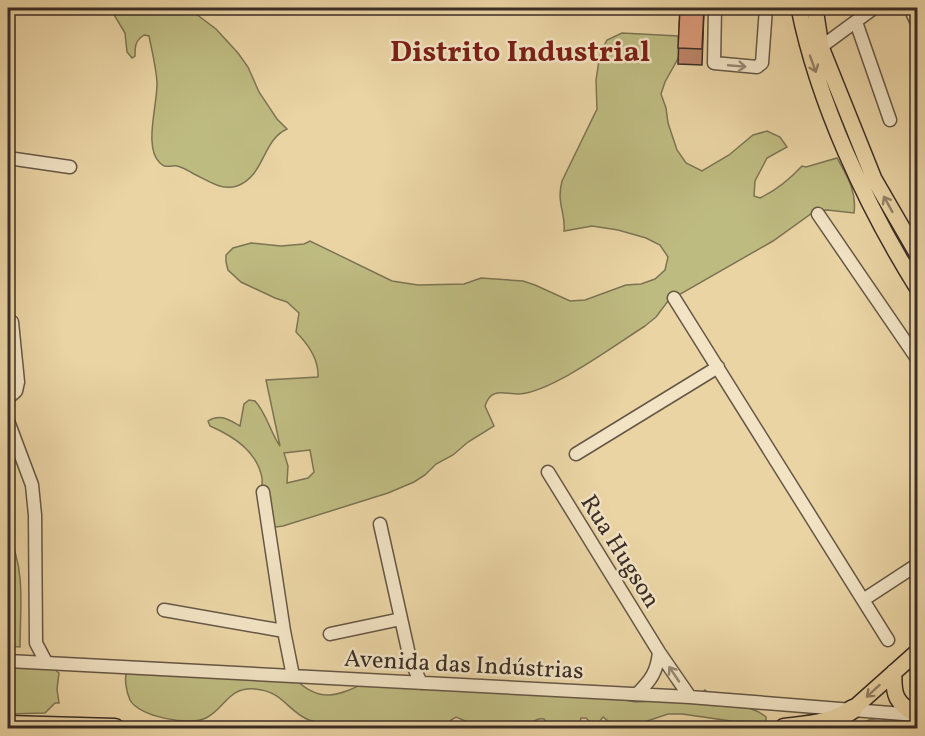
<svg xmlns="http://www.w3.org/2000/svg" width="925" height="736" viewBox="0 0 925 736" font-family="Vollkorn,serif">
  <rect width="100%" height="100%" fill="#ead4a4"/>
  <filter id="stains"><feTurbulence type="fractalNoise" baseFrequency=".00333" numOctaves="4"/><feColorMatrix values="0 0 0 0 .2 0 0 0 0 .09 0 0 0 0 .02 0 0 0 .5 -.17"/></filter>
  <radialGradient id="worn" r=".72"><stop offset=".6" stop-color="#630" stop-opacity="0"/><stop offset="1" stop-color="#630" stop-opacity=".3"/></radialGradient>
  <!-- green -->
  <path fill="#bebb81" stroke="#7c7454" stroke-width="1.5" fill-rule="evenodd" d="M110,8h78l28,21 22,24 10,14 11,25 18,27 10,10c-25,11 -22,47 -50,57 -16,5 -30,-6 -43,-12 -5,-3 -12,-7 -17,-8 -7,-1 -11,3 -17,-3 -17,-15 -2,-60 -3,-81 -1,-15 -5,-31 -8,-46l-5,-1c-9,6 -9,11 -9,21l-3,2 -5,-6 -2,-19z
    M622,33l56,3 2,19 -15,27 -4,12 5,14 2,15 9,27 9,13 16,8 27,-16 24,-20 14,-4 13,6 7,10 -20,11 -12,23 -1,15 6,2c17,-8 29,-18 42,-32l4,1 31,-9c10,18 20,33 17,55l-27,-3 -12,1 -42,30 -105,60 -12,16 -11,9c-30,19 -93,66 -126,68 -16,0 -28,-7 -34,12l9,20 -26,16 -15,13 -17,9 -11,11 -11,7 -26,11 -105,33 -7,1 -6,-3c-3,-8 -7,-18 -9,-27 -1,-6 2,-13 1,-19 -5,-27 -29,-42 -52,-52l-2,-5c12,-8 21,-1 32,5l4,-22 5,-4 6,1c12,13 15,31 25,45l-14,-66 52,-3c1,-17 -10,-33 -22,-45l3,-19 -12,-11 -12,-4 -34,-16 -13,-12 -2,-8v-7l7,-7 18,-5 30,3 23,-2 6,-3 82,40 26,4 46,-1 17,-6 42,3 12,4 35,16 15,-1 41,-15 15,-1 14,-5 10,-9 3,-13 -8,-12 -14,-7 -28,-8 -26,-4 -28,5c2,-19 -8,-27 -2,-50l35,-72 -1,-29 4,-26 7,-14zM310,450l4,22 -6,6 -21,5 1,-17 -4,-13z
    M8,535c18,33 12,75 12,112l-12,-1z
    M8,661l46,8 5,4 -2,16 2,14h-4l-10,10 -37,1z
    M127,669l167,9c26,26 43,18 73,4l249,16 19,4 62,-3 8,-9c20,24 42,10 61,27v5l-35,-1 -49,-7h-14l-21,7 -2,7h-35l-2,-7 -5,-4 -8,10 -9,-9h-5l-2,10h-29l-6,-9c-8,-1 -12,3 -17,9h-45l-26,-11 -5,3 -7,8c-18,0 -36,0 -54,0 -9,0 -19,2 -28,0 -4,0 -8,-3 -13,-3 -13,-3 -27,0 -40,-5 -21,-8 -26,-29 -54,-31 -28,-2 -29,19 -49,29 -16,8 -67,-1 -76,-18 -4,-9 -6,-22 -3,-31z
    M893,715l24,2v11h-91l11,-3 15,2 17,-7z"/>
  <g fill="none" stroke-linecap="round" stroke-linejoin="round">
    <!-- minor casing -->
    <g stroke="#665746" stroke-width="15">
      <path id="minor" d="M715,8l-1,55 43,4 5,-4 4,-55
        M910,8l8,17
        M856,22l34,98
        M821,47l53,-39
        M8,158l62,9
        M818,214l100,146
        M674,298l189,302 55,-36
        M8,398l8,-7 2,-9 -6,-60
        M8,421l24,64 3,30 1,128 10,19
        M576,454l142,-87
        M548,472l111,180 31,45
        M263,492l21,139
        M380,524l30,135 11,24
        M863,600l25,40
        M164,610l120,21 9,45
        M330,634l71,-15
        M8,661l682,36 226,18
        M637,694c14,-14 20,-22 22,-42"/>
    </g>
    <!-- major casing -->
    <g stroke="#3a2d26" stroke-width="18">
      <path id="major" d="M799,8c19,95 67,198 119,281
        M815,8l6,39 53,132 44,76
        M894,672c-1,24 2,31 23,43
        M853,709l65,-58"/>
    </g>
    <!-- highway casing -->
    <g stroke="#3a2d26" stroke-width="21">
      <path id="highway" d="M8,725l107,3
        M784,728c24,-3 49,-4 69,-19"/>
    </g>
    <!-- minor -->
    <use href="#minor" stroke="#f1e3c4" stroke-width="12"/>
    <!-- major -->
    <use href="#major" stroke="#ead4a4" stroke-width="15"/>
    <!-- highway -->
    <use href="#highway" stroke="#ead4a4" stroke-width="18"/>
  </g>
  <!-- wall -->
  <path fill="#bc8468" stroke="#3a2d26" stroke-width="1.5" d="M680,8h24l-2,57 -24,-1z"/>
  <!-- building -->
  <path fill="#db9a79" stroke="#3a2d26" stroke-width="1.5" d="M680,8h24l-2,41 -24,-1z"/>
  <!-- one-way arrows -->
  <defs><path id="oneway-shaft" d="M-6 0H5M1.5-3L5.5 0L1.5 3" fill="none" stroke-width="1.6" stroke-linecap="round" stroke-linejoin="round" transform="scale(1.5)"/></defs>
  <g stroke="#928065">
    <use href="#oneway-shaft" transform="translate(813 64) rotate(70)"/>
    <use href="#oneway-shaft" transform="translate(888 204) rotate(-119)"/>
    <use href="#oneway-shaft" transform="translate(873 691) rotate(138)"/>
  </g>
  <g stroke="#968875">
    <use href="#oneway-shaft" transform="translate(737 66) rotate(5)"/>
    <use href="#oneway-shaft" transform="translate(674 674) rotate(-124)"/>
  </g>
  <g text-anchor="middle" stroke-width="5" stroke-linejoin="round" paint-order="stroke">
    <!-- street labels -->
    <g font-size="24" fill="#3a2d26" stroke="#f1e3c4">
      <text transform="translate(621 551) rotate(58)" y="8">Rua Hugson</text>
      <text transform="translate(464 664) rotate(3)" y="8">Avenida das Indústrias</text>
    </g>
    <!-- district labels -->
    <g font-size="30" font-weight="bold" fill="#7a1f14" stroke="#f1e3c4">
      <text x="520" y="61">Distrito Industrial</text>
    </g>
  </g>
  <!-- margin -->
  <rect width="925" height="736" fill="none" stroke="#ead4a4" stroke-width="30"/>
  <rect x="9" y="9" width="907" height="718" fill="none" stroke="#3a2d26" stroke-width="3"/>
  <rect x="15" y="15" width="895" height="706" fill="none" stroke="#3a2d26" stroke-width="1.5"/>
  <rect width="100%" height="100%" filter="url(#stains)"/>
  <rect width="100%" height="100%" fill="url(#worn)"/>
</svg>
